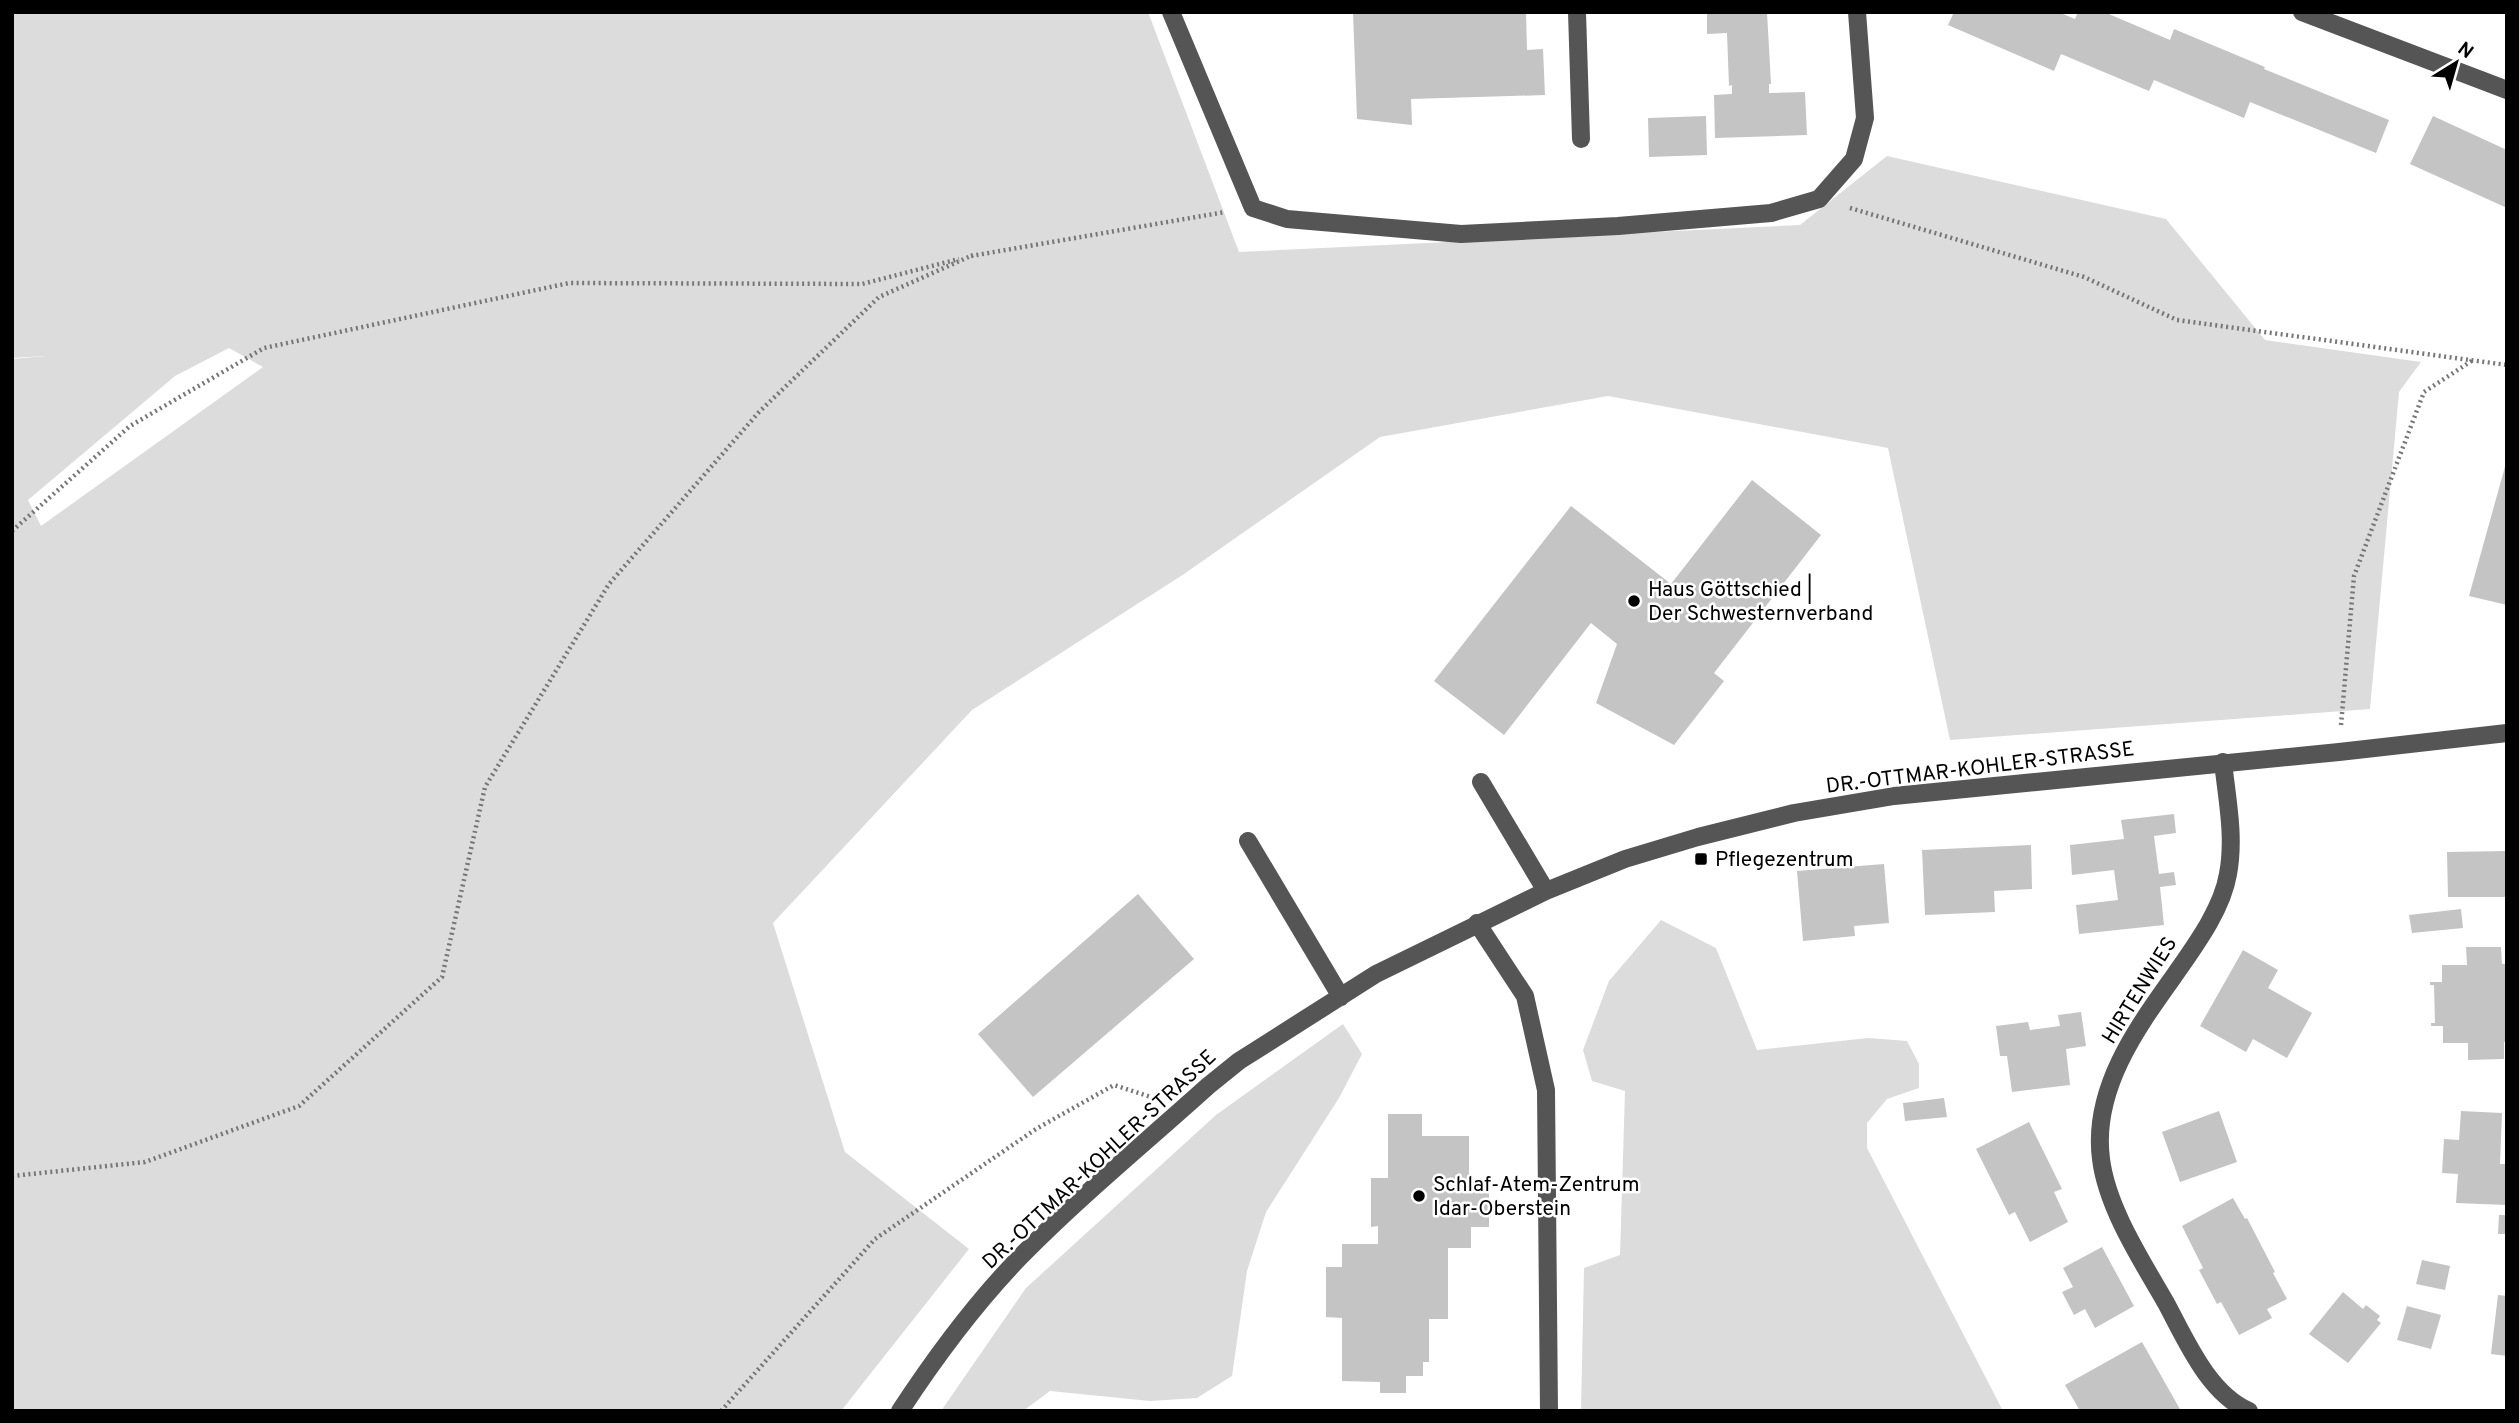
<svg xmlns="http://www.w3.org/2000/svg" width="2519" height="1423" viewBox="0 0 2519 1423" font-family="Overpass,sans-serif">
  <rect width="100%" height="100%" fill="#fff"/>
  <!-- green -->
  <path fill="#dcdcdc" fill-rule="evenodd" d="M12,12h1136l91,240 561,-27 87,-69 279,63 99,121 156,22 -22,30 -29,317 -420,31 -62,-292 -280,-52 -228,41 -196,137 -212,136 -199,213 72,229 124,97 -128,162h-829v-1052l34,-3 -34,2zM229,348l34,19 -222,159 -13,-26 147,-124z
    M1661,920l55,28 41,102 111,-12 39,3 12,23v24l-32,11 -20,24v25l136,263h-422l3,-143 36,-13 5,-164 -33,-10 -9,-31 26,-69z
    M1343,1024l19,30 -23,44 -73,114 -19,59 -15,105 -35,22 -47,3 -100,-10 -27,20h-82l85,-123 190,-173z"/>
  <!-- building -->
  <path fill="#c4c4c4" d="M1353,12h173l1,38 16,-1 2,46 -134,4 1,26 -55,-6z
    M1707,12h60l4,72h-2v9l36,-1 2,43 -92,3 -1,-43 18,-1v-9l-3,1 -2,-53 -20,1z
    M1954,12h104l17,7 3,-7h26l66,28 4,-11 91,38 -1,2 125,51 -13,33 -126,-51 -6,16 -90,-38 -5,11 -88,-37 -7,17 -106,-46z
    M1706,116l1,39 -58,2 -1,-39z
    M2433,116l74,34v58l-97,-44z
    M2506,463l1,1v141l-38,-9z
    M1752,480l69,55 -107,138 10,8 -50,64 -78,-42 21,-59 -26,-21 -87,112 -70,-54 137,-175 100,78z
    M2174,814l2,19 -22,3 5,38 15,-2 2,13 -16,2 4,38 -85,9 -3,-29 42,-5 -4,-30 -42,5 -2,-30 54,-6 -3,-19z
    M2031,845l1,44 -38,2 1,21 -70,3 -3,-65z
    M2507,851v46h-59l-1,-45z
    M1884,864l5,59 -35,3 1,10 -52,5 -6,-70z
    M1138,894l56,65 -161,138 -55,-63z
    M2461,909l2,19 -51,5 -3,-18z
    M2466,947h35l1,17h5v78h-3v17l-36,1v-17h-25v-17h-12v-3h4l-1,-38h-4v-3h12v-17h25z
    M2243,950l35,20 -10,18 44,25 -25,45 -34,-19 -7,13 -46,-26z
    M2081,1012l5,34 -20,3 4,36 -58,7 -5,-36h-7l-4,-30 32,-4 2,8 30,-4 -2,-11z
    M1944,1098l3,19 -42,4 -2,-18z
    M2219,1111l18,51 -57,20 -18,-50z
    M2461,1111l41,2 -2,51h7v41l-51,-2 2,-29 -16,-1 2,-34 15,1z
    M1388,1114h34v22h47v43h20v48h-18v21h-23v71h-19v43h-6v14h-17v17h-26v-11l-38,-1v-63l-16,-1v-50h16v-23h36v-18l-7,1v-49h17z
    M2029,1122l33,67 -8,3 14,30 -38,20 -15,-30 -6,3 -33,-66z
    M2233,1198l12,21 2,-1 28,54 -2,1 14,26 -20,10 5,9 -33,17 -18,-33 -4,2 -18,-34 4,-2 -21,-42z
    M2499,1215h8v19h-9z
    M2102,1247l32,59 -39,22 -10,-19 -11,6 -12,-23 11,-5 -10,-19z
    M2422,1260l28,6 -5,24 -29,-6z
    M2343,1292l20,17 3,-4 14,11 -3,4 4,3 -33,40 -39,-29z
    M2498,1295l9,1v60l-16,-2z
    M2407,1306l34,9 -10,34 -34,-9z
    M2142,1342l39,69h-101l-15,-26z"/>
  <g fill="none" stroke-linecap="round" stroke-linejoin="round">
    <!-- path -->
    <path stroke="#777" stroke-width="4.5" stroke-dasharray="2 3.5" stroke-linecap="butt" d="M1850,208l234,69 93,43 330,45
      M971,256l254,-44
      M12,531l118,-105 134,-78 305,-65 293,1 97,-25
      M2341,725l13,-149 70,-184 49,-32
      M12,1176l133,-14 154,-56 143,-129 43,-190 124,-203 150,-172 120,-115 94,-42
      M721,1411l154,-172 161,-110 78,-44 37,12"/>
    <!-- minor -->
    <path stroke="#555" stroke-width="18" d="M1171,12l82,196 34,11 174,15 157,-8 153,-13 48,-14 35,-40 11,-41 -8,-106
      M1577,12l4,127
      M2302,12l205,78
      M2223,762c4,37 12,75 5,112 -6,36 -34,73 -54,102 -38,53 -82,114 -73,183 6,49 41,102 65,144 20,37 42,90 83,108
      M1481,782l65,109
      M1248,841l93,156
      M1477,923l48,73 21,94 3,321
      M900,1411c36,-55 76,-109 122,-156 58,-59 124,-113 186,-169l31,-25 137,-87 170,-83 79,-32 73,-22 96,-24 100,-17 445,-44 168,-19"/>
  </g>
  <!-- markers -->
  <g fill="#000" stroke="#fff" stroke-width="2.5">
    <circle cx="1634" cy="601" r="7"/>
    <rect x="1694" y="852" width="14" height="14" rx="3.5"/>
    <circle cx="1419" cy="1196" r="7"/>
  </g>
  <g text-anchor="middle" stroke-width="5" stroke-linejoin="round" paint-order="stroke">
    <!-- poi labels -->
    <g font-size="21" fill="#000" stroke="#fff" text-anchor="start">
      <text x="1648" y="596">Haus Göttschied |<tspan x="1648" dy="24">Der Schwesternverband</tspan></text>
      <text x="1715" y="866">Pflegezentrum</text>
      <text x="1433" y="1191">Schlaf-Atem-Zentrum<tspan x="1433" dy="24">Idar-Oberstein</tspan></text>
    </g>
    <!-- street labels -->
    <g font-size="21" fill="#000" stroke="#fff">
      <text transform="translate(1980 767) rotate(-7)" y="7">DR.-OTTMAR-KOHLER-STRASSE</text>
      <text transform="translate(2139 990) rotate(-58)" y="7">HIRTENWIES</text>
      <text transform="translate(1099 1159) rotate(-43)" y="7">DR.-OTTMAR-KOHLER-STRASSE</text>
    </g>
  </g>
  <!-- border -->
  <rect width="2519" height="1423" fill="none" stroke="#000000" stroke-width="28"/>
  <!-- north arrow -->
  <g transform="translate(2456 63) rotate(37)" stroke="#ffffff" stroke-width="5" paint-order="stroke">
  <path d="M0-5L12 26L0 18L-12 26Z" fill="#000000"/>
  <text y="-10" font-size="19" font-weight="bold" text-anchor="middle" fill="#000000">N</text>
  </g>
</svg>
